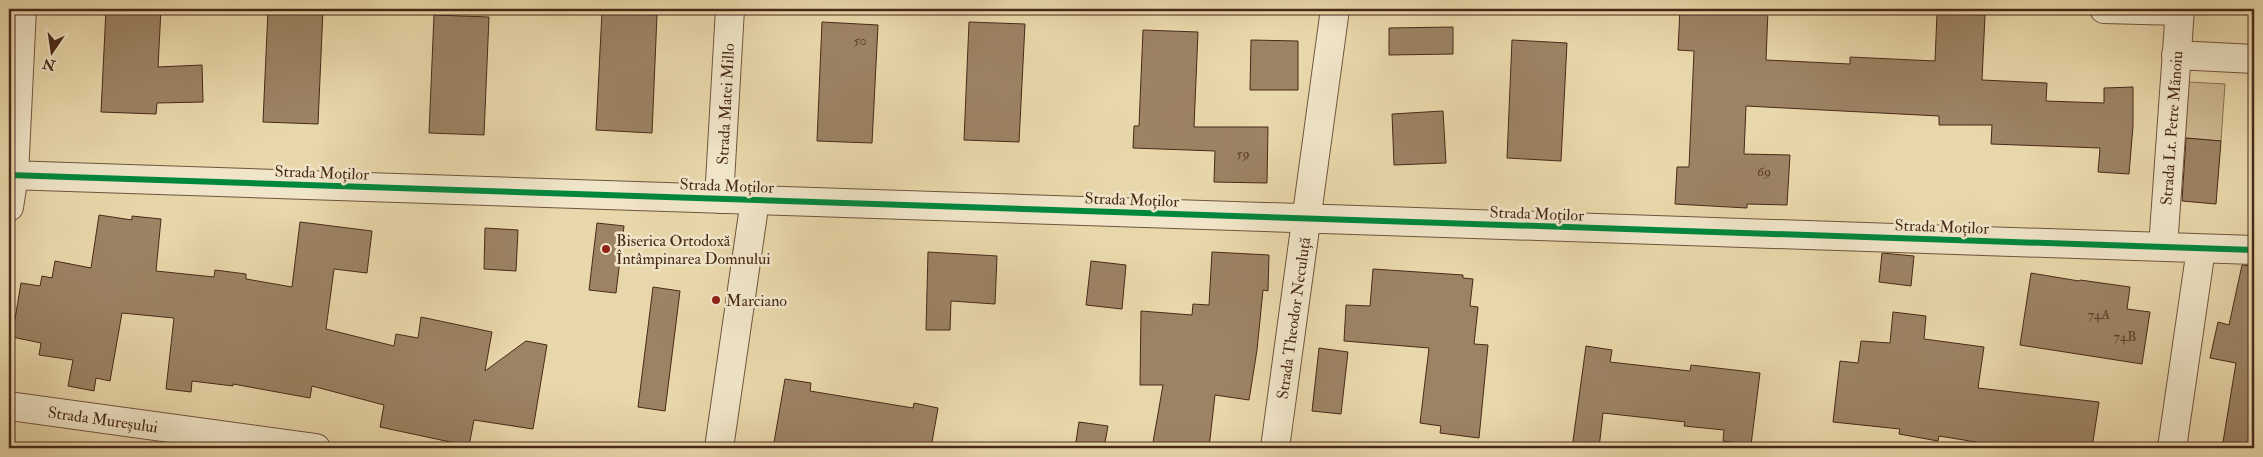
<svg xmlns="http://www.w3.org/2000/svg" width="2263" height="457" viewBox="0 0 2263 457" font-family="'IM FELL Double Pica',serif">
  <rect width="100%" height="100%" fill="#e8d7aa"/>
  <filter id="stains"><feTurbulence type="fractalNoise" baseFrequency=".004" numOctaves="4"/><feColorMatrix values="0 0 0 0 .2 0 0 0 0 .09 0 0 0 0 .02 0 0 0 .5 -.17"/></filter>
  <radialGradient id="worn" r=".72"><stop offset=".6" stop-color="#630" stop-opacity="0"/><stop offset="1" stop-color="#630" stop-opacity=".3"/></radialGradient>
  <!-- grass -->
  <path fill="#cdb991" stroke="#8b7154" d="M2189,82l36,2 -4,57 -36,-3z"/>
  <!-- building -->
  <path fill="#9c8364" stroke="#492918" d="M106,9h55l-3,58 44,-2 1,37 -46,1 -1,11 -55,-2z
    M268,9h55l-5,115 -55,-2z
    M1680,9l88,2 -2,49 84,4v-7l85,4 2,-48 48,2 -3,65 65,3 -1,18 58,2v-15l29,-1v39l-4,48 -31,-2 2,-24 -109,-4 1,-19h-53v-9l-193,-10 -2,48 46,1 -3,50 -40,-1v4l-72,-4 2,-37h12l5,-116 -16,-1z
    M602,12l55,3 -5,118 -56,-3z
    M434,15l55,2 -5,118 -55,-2z
    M822,22l56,3 -6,118 -55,-2z
    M969,22l56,2 -6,118 -55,-2z
    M1453,27v27l-64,1v-27z
    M1143,30l55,2 -4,95h74l-1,56 -53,-1 1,-31 -82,-3 1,-22h5z
    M1251,40l47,1v49h-48z
    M1512,40l55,3 -6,118 -54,-3z
    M1443,111l3,52 -52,2 -2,-51z
    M2186,138l35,3 -5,63 -34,-3z
    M99,215l33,5v-4l29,3 -5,52 58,6 1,-7 31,4v5l46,8 8,-65 72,9 -5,42 -33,-4 -8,60 68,17 2,-12 22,4 3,-21 71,15 -7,39 41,-30 21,4 -14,84 -59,-9 -5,26 -89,-19 4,-22 -72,-19 -2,12 -77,-14v2l-41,-5 -1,11 -25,-3 8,-71 -52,-5 -12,68 -14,-3 -2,13 -26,-5 5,-26 -34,-5 2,-12 -29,-6 9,-54 19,3 2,-10 10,2 3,-17 36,7z
    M597,223l27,3 -8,67 -27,-3z
    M485,228l33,2 -2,41 -32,-2z
    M928,252l69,4 -2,48 -44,-3 -1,29h-24z
    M1212,252l57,3 -1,36 -5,-1 -6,60 -8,50 -34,-5 -6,53h-57l11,-63h-23l1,-74 51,4 1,-11 16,1z
    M1882,253l32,3 -3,30 -32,-4z
    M1091,261l35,4 -4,44 -36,-4z
    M2242,265l12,1v182h-32l14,-85 -26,-5 8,-36 11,3z
    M1373,269l90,6v3l10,1 -3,27 8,1 -4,37 14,1 -9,93 -39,-5 1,-7 -21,-3 9,-75 -85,-7 2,-36 24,1z
    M2031,273l48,8 1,-1 50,7 -3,22 23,3 -8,52 -122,-19z
    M653,287l27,4 -15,120 -27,-4z
    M1893,312l33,4 -2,23 60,8 -6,41 121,14 -7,46h-79l-74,-12 -1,5 -39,-7 1,-5 -67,-7 7,-61 18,2 3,-22 29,2z
    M1586,346l26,4 -2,12 80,9 1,-6 69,8 -9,72 -28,-4 1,-11 -40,-4 1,-4 -82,-9 -4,35h-27z
    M1319,348l29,4 -7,62 -29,-3z
    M785,379l26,4 -1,8 103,17 1,-5 24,5 -7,40h-158z
    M1079,422l29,4 -4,22h-29z"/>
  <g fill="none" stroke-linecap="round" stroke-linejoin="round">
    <!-- minor casing -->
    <g stroke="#71543c" stroke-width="30">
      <path id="minor" d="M2104,9l76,2
        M2176,55l78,4
        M9,175l2245,75
        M719,199l11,-190
        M9,207l5,-32 8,-166
        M2163,247l17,-238
        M9,406l307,42
        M719,448l36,-248
        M1275,448l60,-439
        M2172,448l29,-199"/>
    </g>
    <!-- minor -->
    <use href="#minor" stroke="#f0e5c8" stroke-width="28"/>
    <!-- cycleway casing -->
    <g stroke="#f0e5c8" stroke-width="9">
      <path id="cycleway" d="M9,175l2245,75"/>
    </g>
    <!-- cycleway -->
    <use href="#cycleway" stroke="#00873e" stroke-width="6"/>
  </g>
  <!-- markers -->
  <g fill="#8f2418" stroke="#f0e5c8" stroke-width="2">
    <circle cx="606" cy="249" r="5"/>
    <circle cx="716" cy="300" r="5"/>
  </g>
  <g text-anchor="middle" stroke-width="5" stroke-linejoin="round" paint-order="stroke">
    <!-- number labels -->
    <g font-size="14" fill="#5e402b">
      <text x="860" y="45">50</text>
      <text x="1243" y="158">59</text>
      <text x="1764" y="176">69</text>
      <text x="2099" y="319">74A</text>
      <text x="2125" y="341">74B</text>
    </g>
    <!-- street labels -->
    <g font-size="16" fill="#492918" stroke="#f0e5c8">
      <text transform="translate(725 104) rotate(-87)" y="6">Strada Matei Millo</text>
      <text transform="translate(2171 128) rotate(-86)" y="6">Strada Lt. Petre Mănoiu</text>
      <text transform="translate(322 172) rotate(2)" y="6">Strada Moților</text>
      <text transform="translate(727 185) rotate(2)" y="6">Strada Moților</text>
      <text transform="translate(1132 199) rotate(2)" y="6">Strada Moților</text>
      <text transform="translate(1537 213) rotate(2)" y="6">Strada Moților</text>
      <text transform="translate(1942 226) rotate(2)" y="6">Strada Moților</text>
      <text transform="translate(1293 318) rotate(-82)" y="6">Strada Theodor Neculuță</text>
      <text transform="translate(103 419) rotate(8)" y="6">Strada Mureșului</text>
    </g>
    <!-- poi labels -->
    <g font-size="16" fill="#492918" stroke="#f0e5c8" text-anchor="start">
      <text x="616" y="246">Biserica Ortodoxă<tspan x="616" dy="18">Întâmpinarea Domnului</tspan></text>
      <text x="726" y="306">Marciano</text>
    </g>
  </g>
  <!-- margin -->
  <rect width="2263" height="457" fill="none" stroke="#e8d7aa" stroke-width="30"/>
  <rect x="10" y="10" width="2243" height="437" fill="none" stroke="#492918" stroke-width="2.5"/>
  <rect x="15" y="15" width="2233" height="427" fill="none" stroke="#492918"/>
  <!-- north arrow -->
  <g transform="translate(52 52) rotate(193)" stroke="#f0e5c8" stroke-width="4" paint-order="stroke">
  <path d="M0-4L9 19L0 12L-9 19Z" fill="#492918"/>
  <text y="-8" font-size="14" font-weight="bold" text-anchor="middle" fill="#492918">N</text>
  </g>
  <rect width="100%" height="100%" filter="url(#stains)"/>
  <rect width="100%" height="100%" fill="url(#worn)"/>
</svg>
